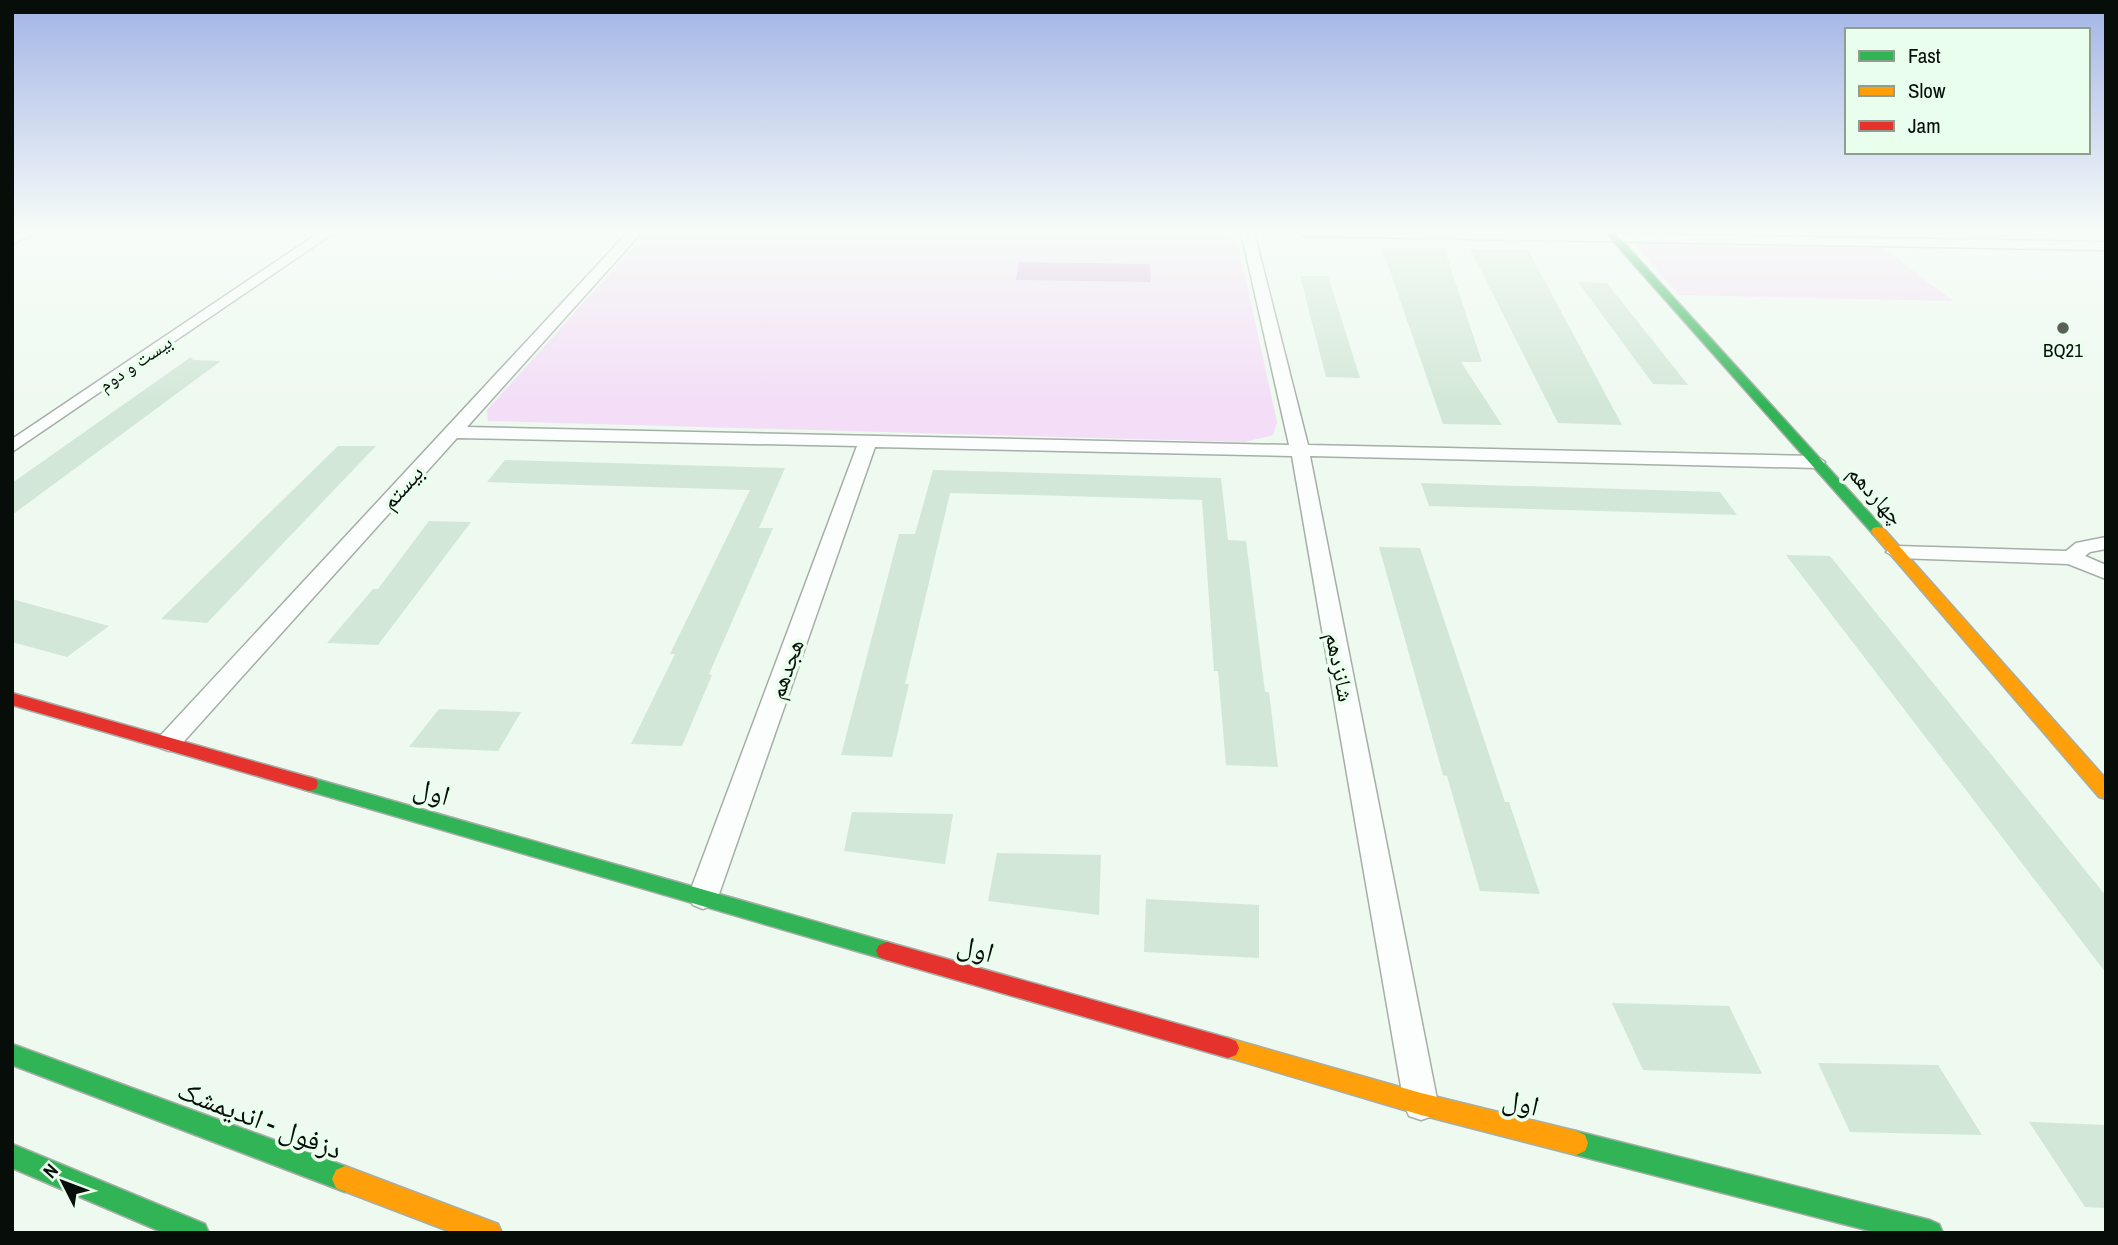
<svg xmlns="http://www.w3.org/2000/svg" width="2118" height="1245" viewBox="0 0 2118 1245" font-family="'Archivo Narrow','Noto Naskh Arabic',sans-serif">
  <rect width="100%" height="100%" fill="#eef9f0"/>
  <!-- green -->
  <path fill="#f3ddf7" d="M647,232l565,2 17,4 9,6 39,178 -4,13 -28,7 -757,-21 -1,-11z
    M1632,242l250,5 71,54 -274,-6z"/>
  <!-- water -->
  <path fill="#dcb4e3" d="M1019,262l131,2 1,18 -135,-2z"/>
  <!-- building -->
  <path fill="#d2e7d7" d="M1382,248h62l38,114h-21l41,63 -59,-1z
    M1470,249l58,1 94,175 -64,-2z
    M1300,276h28l32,102 -34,-1z
    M1578,282l29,1 81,102 -35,-1z
    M191,357l2,3 28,1 -209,154v-32z
    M338,446h38l-169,177 -46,-4z
    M505,460l280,8 -26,60h14l-64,146 3,1 -30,71 -51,-2 44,-90h-5l80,-164 -263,-8z
    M933,470l288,8 7,62 18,1 19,151h4l9,75 -52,-2 -8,-94h-4l-12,-171 -170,-5 -82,-2 -45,191h4l-17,73 -51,-2 58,-221h16z
    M1421,483l299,9 17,23 -308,-9z
    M429,521l42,1 -93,123 -51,-2 46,-54h5z
    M1379,547l41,1 85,254h4l31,92 -60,-3 -33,-115 -4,-1z
    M1786,555l44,1 276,340v77z
    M12,599l97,27 -42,31 -55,-15z
    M439,709l82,3 -23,39 -89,-4z
    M852,812l101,2 -8,50 -101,-13z
    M997,853l104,2 -2,60 -111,-14z
    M1146,899l113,6v53l-115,-6z
    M1612,1003l117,3 33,68 -119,-4z
    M1818,1063l120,2 44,70 -132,-3z
    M2029,1122l77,3v83l-21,-1z"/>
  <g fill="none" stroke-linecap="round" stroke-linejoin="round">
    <!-- street casing -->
    <g stroke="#a5aea7" stroke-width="3">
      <path id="street" d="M20,232h17l-25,12v-9z
        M320,232h15l-323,220v-13z
        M628,232h14l-175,195 822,18 -48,-213h13l54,213 508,11 9,6 -9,6 -506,-12 128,648 -5,12 -12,4 -12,-4 -5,-12 -112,-648 -417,-9 -157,450 -5,8 -10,4 -10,-4 -5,-8 169,-451 -400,-8 -279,310 -9,3 -9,-3 -4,-6 4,-6z
        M1297,232h212l597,10v8l-802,-14z
        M2106,537v12l-16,3 -5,4 21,9v14l-38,-15 -171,-6 -11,-6 11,-6 169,5 10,-8z"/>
    </g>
    <!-- fast casing -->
    <g stroke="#a5aea7" stroke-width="3">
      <path id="fast" d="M1605,232h9l269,296 2,3 -2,3h-10z
        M309,777l578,165 8,3 3,6 -3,6 -8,3 -585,-171 -2,-5 2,-5z
        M12,1044l333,122 9,4 4,9 -4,9 -9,4 -333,-127z
        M1576,1131l354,89 9,4 4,9h-65l-302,-78 -9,-4 -3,-8 3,-8z
        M12,1144l193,80 4,9h-45l-152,-65z"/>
    </g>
    <!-- slow casing -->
    <g stroke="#a5aea7" stroke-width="3">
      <path id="slow" d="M1878,527l5,1 223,251v20l-7,-2 -226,-263 -2,-3 2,-3z
        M1228,1038l193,55 155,38 9,4 3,8 -3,8 -9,4 -155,-40 -201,-60 -3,-7 3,-7z
        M345,1166l153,58 4,9h-48l-118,-45 -4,-9 4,-9z"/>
    </g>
    <!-- jam casing -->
    <g stroke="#a5aea7" stroke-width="3">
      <path id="jam" d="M12,693l297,84 7,2 2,5 -2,5 -7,2 -297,-86z
        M887,942l341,96 8,3 3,7 -3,7 -8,3 -341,-98 -8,-3 -3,-6 3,-6z"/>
    </g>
    <!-- street -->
    <use href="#street" fill="#fcfefd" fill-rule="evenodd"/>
    <!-- fast -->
    <use href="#fast" fill="#30b455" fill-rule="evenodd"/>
    <!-- slow -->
    <use href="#slow" fill="#ff9f0a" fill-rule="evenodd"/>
    <!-- jam -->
    <use href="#jam" fill="#e5322d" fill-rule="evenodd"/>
  </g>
  <!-- sky -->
  <linearGradient id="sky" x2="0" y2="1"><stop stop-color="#a3b4e6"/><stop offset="0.57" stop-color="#f7fcf8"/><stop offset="1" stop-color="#f7fcf8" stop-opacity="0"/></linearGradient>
  <rect width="2118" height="406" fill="url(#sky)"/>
  <!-- markers -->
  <circle fill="#586059" stroke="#e9feed" stroke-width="2.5" cx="2063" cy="328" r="7"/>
  <g text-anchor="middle" stroke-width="7" stroke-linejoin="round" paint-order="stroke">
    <!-- far-poi labels -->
    <g font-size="19" fill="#070d08" stroke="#e9feed">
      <text x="2063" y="357">BQ21</text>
    </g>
    <!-- far-street labels -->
    <g font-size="19" fill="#070d08" stroke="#e9feed">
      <text transform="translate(135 363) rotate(-34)" y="7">بیست و دوم</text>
    </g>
    <!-- street labels -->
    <g font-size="23" fill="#070d08" stroke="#e9feed">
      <text transform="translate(402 487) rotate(-48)" y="8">بیستم</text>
      <text transform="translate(1876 495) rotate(48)" y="8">چهاردهم</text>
      <text transform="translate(1340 667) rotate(79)" y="8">شانزدهم</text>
      <text transform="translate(786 669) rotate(-70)" y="8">هجدهم</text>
    </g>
    <!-- near-street labels -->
    <g font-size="28" fill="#070d08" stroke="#e9feed">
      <text transform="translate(432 791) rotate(16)" y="10">اول</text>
      <text transform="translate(976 948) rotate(16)" y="10">اول</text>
      <text transform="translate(1521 1102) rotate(14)" y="10">اول</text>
      <text transform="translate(260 1119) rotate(21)" y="10">دزفول - اندیمشک</text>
    </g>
  </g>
  <!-- border -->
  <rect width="2118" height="1245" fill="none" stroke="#070d08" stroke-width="28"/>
  <!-- legend -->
  <rect x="1845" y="28" width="245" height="126" fill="#e9feed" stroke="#8f9e91" stroke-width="2"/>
  <rect x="1859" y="51" width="35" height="10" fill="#30b455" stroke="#8f9e91" stroke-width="2"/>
  <text x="1908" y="63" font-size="21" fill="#070d08">Fast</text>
  <rect x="1859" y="86" width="35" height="10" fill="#ff9f0a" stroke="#8f9e91" stroke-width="2"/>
  <text x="1908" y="98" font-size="21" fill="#070d08">Slow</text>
  <rect x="1859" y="121" width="35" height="10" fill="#e5322d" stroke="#8f9e91" stroke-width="2"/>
  <text x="1908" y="133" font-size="21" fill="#070d08">Jam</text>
  <!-- north arrow -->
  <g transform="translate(63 1182) rotate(312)" stroke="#e9feed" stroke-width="5" paint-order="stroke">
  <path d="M0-5L12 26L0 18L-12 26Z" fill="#070d08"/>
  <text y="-10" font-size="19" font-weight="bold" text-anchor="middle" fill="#070d08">N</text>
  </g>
</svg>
